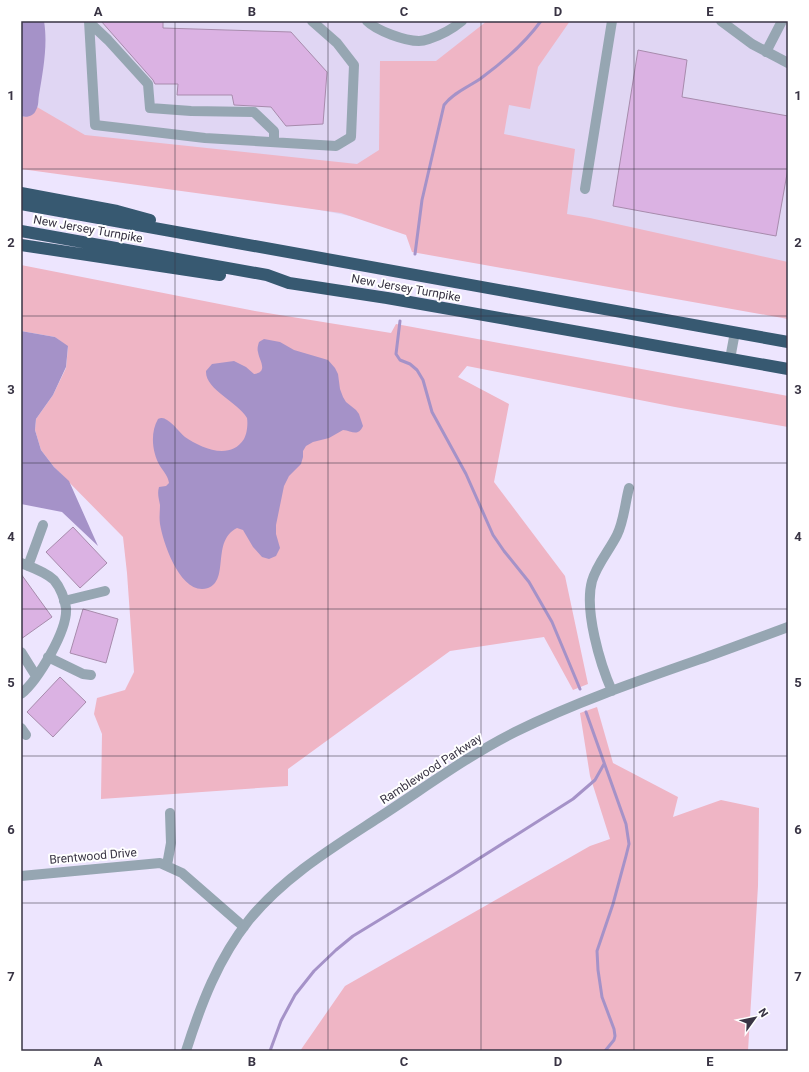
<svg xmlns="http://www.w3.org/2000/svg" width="809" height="1072" viewBox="0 0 809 1072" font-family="Roboto,sans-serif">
  <rect width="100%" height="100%" fill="#ede5fe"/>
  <!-- built -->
  <path fill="#e0d6f3" d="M21,21h767v279l-191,-35 -576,-114z"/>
  <!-- green -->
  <path fill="#efb5c5" d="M487,21h83l-32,46 -8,42 -21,-4 -5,29 71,15 -8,65 23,4 198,44v57l-376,-67 -6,-17 -65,-22 -320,-44v-54l3,2 13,-10 48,28 272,29 22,-14 1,-89h56z
    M21,265l234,46 136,22 5,-9 392,72v31l-113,-20 -208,-41 -9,11 51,27 -15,78 71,94 23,108 -15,6 -29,-53 -94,14 -162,118v17l-187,13 1,-65 -8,-20 3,-16 28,-8 9,-18 -7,-99 -4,-36 -69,-70 -13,-17 -6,-20 1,-11 17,-24 13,-27 2,-21 -13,-10 -34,-6z
    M597,707l16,56 65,34 -5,20 48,-17 38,8 -1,78 -10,165h-448l45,-65 245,-140 20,-7 -20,-63 -10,-63z"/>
  <!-- water -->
  <path fill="#a592c8" d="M21,21h23c4,24 -1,50 -5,74 -1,5 0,10 -3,15 -2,6 -9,8 -15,6z
    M21,331l34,6 13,9 -2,21 -13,28 -17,24 -1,11 6,20 13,17 15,14 29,65 -36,-34 -41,-8z
    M264,339l16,3 14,8 34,10 7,8 3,6 2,15 3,8 3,5 10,8 3,4 4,12c-5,11 -11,5 -20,4l-14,8 -16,4 -7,4 -3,5v6l-2,7 -12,12 -5,10 -8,39v9l4,14 -4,8 -7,3 -7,-2 -9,-10 -10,-17 -6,-2c-26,13 -7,52 -29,60 -27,9 -45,-45 -48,-64 -1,-7 0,-13 0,-19 -1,-6 -3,-11 -1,-18l7,-1 3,-3c-1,-7 -5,-11 -9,-17 -8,-14 -10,-33 -2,-47 4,-2 6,-1 9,1 7,4 12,12 18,17 16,11 45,24 59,2 3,-5 4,-15 3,-21 -9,-16 -42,-28 -41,-47l6,-7 22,-3 12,6 8,7c15,-2 5,-14 4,-22 -1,-3 0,-7 1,-10z"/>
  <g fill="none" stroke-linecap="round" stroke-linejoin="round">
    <!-- stream -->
    <path stroke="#a592c8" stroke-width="3" d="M415,254l7,-54 22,-95c9,-12 24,-18 36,-26 22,-16 45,-36 61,-58
      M400,321l-4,33 4,6 10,4 7,6 6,10 9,32 34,62 27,61 11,16 25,31 23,40 28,67
      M586,712l40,112 3,20 -3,12 -13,48 -16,47 1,19 4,27 12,32 1,7 -1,4 -9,11
      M270,1051l11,-30 14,-26 19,-24 22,-21 17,-14 100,-61 120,-76 22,-19 9,-16"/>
  </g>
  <!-- building -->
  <path fill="#dbb2e3" stroke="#a78bac" d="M101,21h62v7l128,4 36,40 -4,52 -37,2 -15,-19 -37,-2 -2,-10h-55l1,-11h-23l-2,-4z
    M638,50l49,10 -5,37 106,19v52l-12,68 -163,-30z
    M73,527l34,36 -27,25 -34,-36z
    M21,574l31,43 -31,22z
    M83,609l35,10 -12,44 -36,-10z
    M60,677l26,25 -33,35 -26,-25z"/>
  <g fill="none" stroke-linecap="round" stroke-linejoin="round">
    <!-- minor -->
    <path stroke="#96a6b2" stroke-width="10" d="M89,21l6,104 110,13 131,8 15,-9 3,-72 -17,-22 -25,-22
      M367,21c10,10 38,20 52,20 3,0 7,-1 10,-2 13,-4 22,-9 33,-18
      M721,21l31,23 36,19
      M90,23l18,17 40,44 2,24 41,3 63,1 20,19v11
      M766,52l16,-31
      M585,189l27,-168
      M730,359l5,-27
      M21,563c10,4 25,9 33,17 6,7 11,19 12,28 2,22 -28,72 -45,86
      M28,566l15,-41
      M64,601l41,-10
      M21,652l15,24
      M48,657l35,17 8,1
      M612,691c-12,-27 -28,-81 -20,-110 5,-17 17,-30 25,-46 7,-14 8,-32 12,-47
      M21,728l5,7
      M167,865l4,-22 -1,-30
      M21,876l139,-13 22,10 62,54
      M186,1051c15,-47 32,-92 63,-131 35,-43 83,-72 129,-102 45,-29 89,-62 137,-86 63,-31 131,-54 197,-77 25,-9 51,-19 76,-28"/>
    <!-- highway -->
    <path stroke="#375971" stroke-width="12" d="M21,193l96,18 33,9
      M21,204l767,138
      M21,231l246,44 22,8 98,15 401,71
      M21,245l199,30"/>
  </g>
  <!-- grid -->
  <path fill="none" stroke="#393444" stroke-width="1" stroke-opacity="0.55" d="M175,21v1030M328,21v1030M481,21v1030M634,21v1030M21,169h767M21,316h767M21,463h767M21,609h767M21,756h767M21,903h767"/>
  <g text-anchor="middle" stroke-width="4" stroke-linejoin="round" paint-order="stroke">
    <!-- street labels -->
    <g font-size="12" fill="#393444" stroke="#fff">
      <text transform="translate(88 229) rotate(10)" y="4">New Jersey Turnpike</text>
      <text transform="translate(406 288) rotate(10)" y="4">New Jersey Turnpike</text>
      <text transform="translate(431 769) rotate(-33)" y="4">Ramblewood Parkway</text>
      <text transform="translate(93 856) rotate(-5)" y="4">Brentwood Drive</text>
    </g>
  </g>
  <!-- border -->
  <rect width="809" height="1072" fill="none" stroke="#ffffff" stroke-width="44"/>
  <!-- north arrow -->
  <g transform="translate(755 1018) rotate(57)" stroke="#ffffff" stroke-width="3" paint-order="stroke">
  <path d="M0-3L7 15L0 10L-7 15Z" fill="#393444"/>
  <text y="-6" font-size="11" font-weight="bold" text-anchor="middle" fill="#393444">N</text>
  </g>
  <rect x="22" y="22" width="765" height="1028" fill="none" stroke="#393444" stroke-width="1.5"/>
  <g font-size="13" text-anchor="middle" font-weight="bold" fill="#393444">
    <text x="98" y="16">A</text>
    <text x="252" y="16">B</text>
    <text x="404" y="16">C</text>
    <text x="558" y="16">D</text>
    <text x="710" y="16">E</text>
    <text x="11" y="100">1</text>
    <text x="798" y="100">1</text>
    <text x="11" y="247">2</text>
    <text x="798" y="247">2</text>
    <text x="11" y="394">3</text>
    <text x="798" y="394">3</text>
    <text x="11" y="541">4</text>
    <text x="798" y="541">4</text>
    <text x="11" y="687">5</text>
    <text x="798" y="687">5</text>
    <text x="11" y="834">6</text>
    <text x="798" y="834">6</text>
    <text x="11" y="981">7</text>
    <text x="798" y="981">7</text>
    <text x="98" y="1066">A</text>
    <text x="252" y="1066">B</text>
    <text x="404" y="1066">C</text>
    <text x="558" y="1066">D</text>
    <text x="710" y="1066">E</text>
  </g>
</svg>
